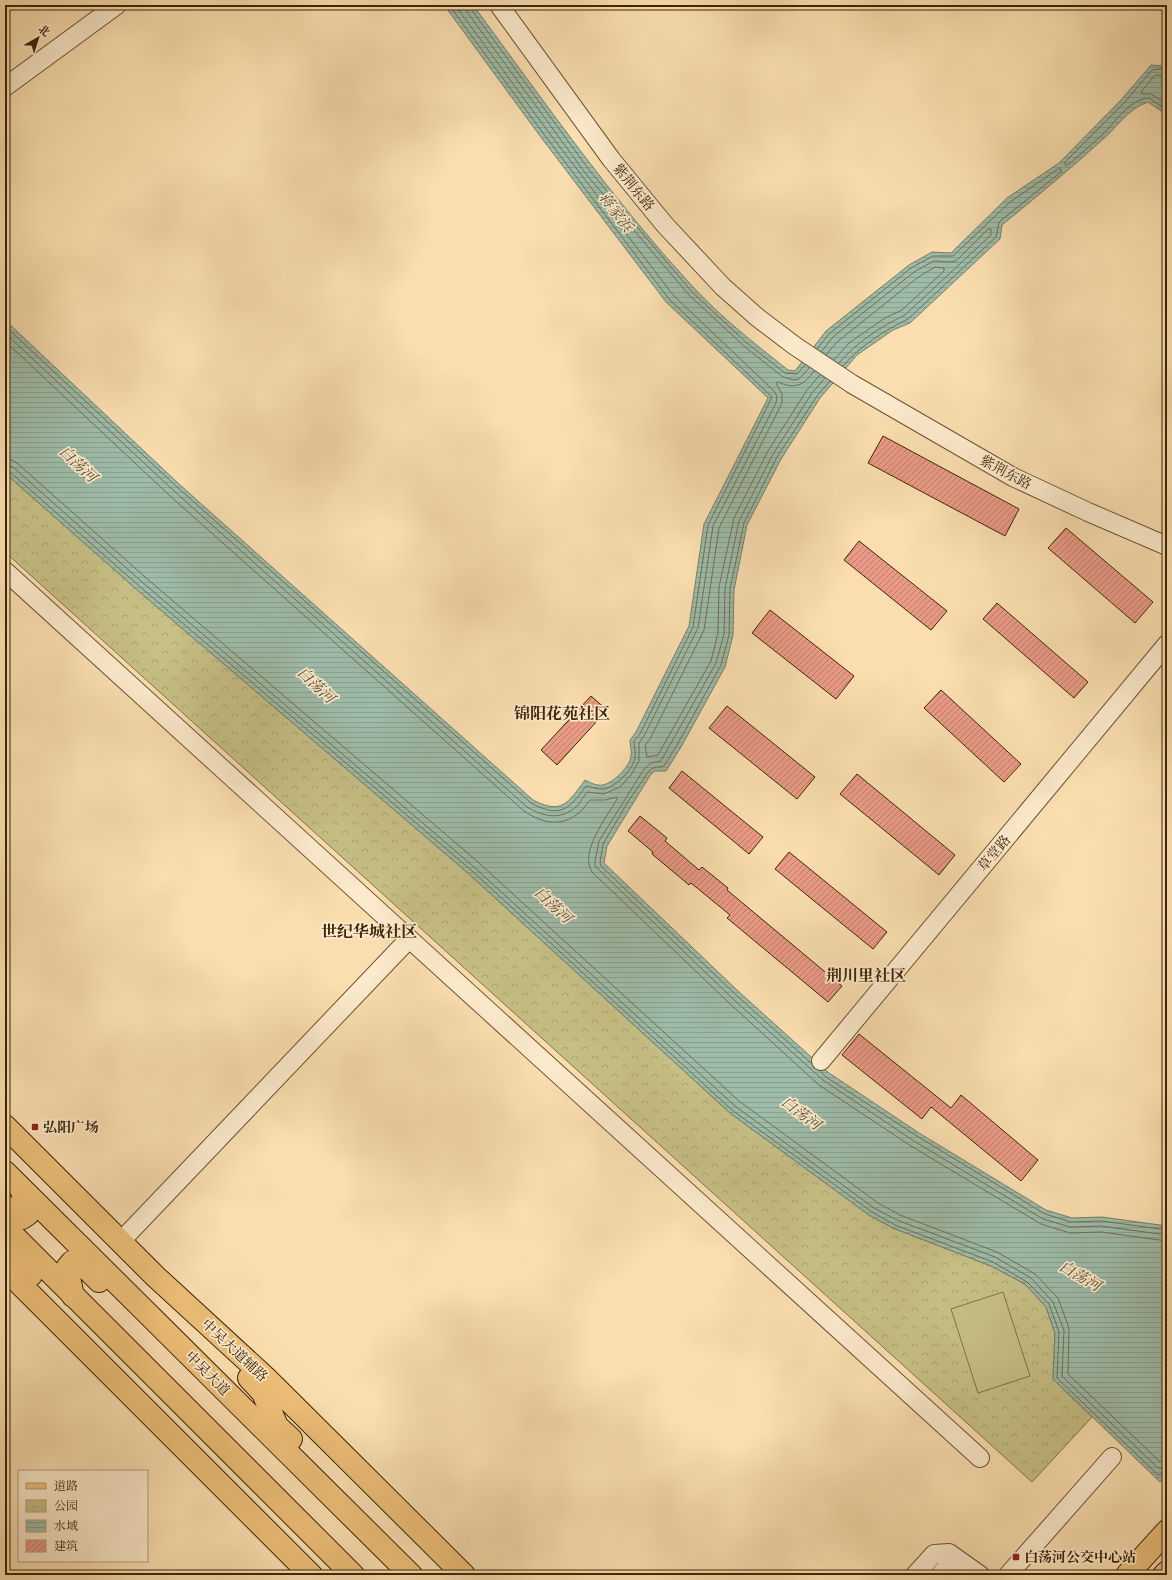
<svg xmlns="http://www.w3.org/2000/svg" width="1172" height="1580" viewBox="0 0 1172 1580" font-family="'IM FELL English','Noto Serif SC',serif">
  <defs>
    <pattern id="park-crowns" width="20" height="18" patternUnits="userSpaceOnUse"><rect width="20" height="18" fill="#c6bf86"/><path d="M2 6a3 3 0 1 1 6 0M12 15a3 3 0 1 1 6 0" fill="none" stroke="#aba472"/></pattern>
    <pattern id="water-rules" width="6" height="5" patternUnits="userSpaceOnUse"><rect width="6" height="5" fill="#9ebca9"/><path d="M0 2.5h6" fill="none" stroke="#89a190"/></pattern>
    <pattern id="building-hatch" width="6" height="6" patternUnits="userSpaceOnUse"><rect width="6" height="6" fill="#ea9a86"/><path d="M-1 1l2-2M0 6l6-6M5 7l2-2" fill="none" stroke="#bf7d6c"/></pattern>
  </defs>
  <rect width="100%" height="100%" fill="#fadeb0"/>
  <filter id="stains"><feTurbulence type="fractalNoise" baseFrequency=".005" numOctaves="4"/><feColorMatrix values="0 0 0 0 .2 0 0 0 0 .09 0 0 0 0 .02 0 0 0 .5 -.17"/></filter>
  <radialGradient id="worn" r=".72"><stop offset=".6" stop-color="#630" stop-opacity="0"/><stop offset="1" stop-color="#630" stop-opacity=".3"/></radialGradient>
  <!-- park -->
  <path fill="url(#park-crowns)" stroke="#827246" d="M5,473l130,115 333,285 262,240 139,102 24,13 98,38 34,18 21,23 9,26 -2,46 39,38 -60,65 -1027,-930z"/>
  <!-- garden -->
  <path fill="#c6bf86" stroke="#827246" d="M1003,1292l27,84 -52,17 -27,-84z"/>
  <!-- water -->
  <path fill="url(#water-rules)" stroke="#778068" d="M444,5h29c71,96 140,196 221,283 28,30 61,56 94,82l7,1 31,-40 83,-66 23,-13 19,1 56,-55 52,-35 62,-63 30,-35 12,1 4,3v46l-19,-13c-21,7 -31,26 -47,39 -32,29 -66,57 -99,84l-2,14 -90,84 -17,7 -36,25 -37,43 -39,61 -34,66 -13,65 -1,45 -8,32 -44,80 -15,24h-11l-4,3 -44,72 -3,17 134,128 91,82 90,60 127,77 26,8 30,-1 65,9v248l-7,8 -107,-103 2,-46 -9,-26 -21,-23 -34,-18 -98,-38 -24,-13 -139,-102 -262,-240 -333,-285 -130,-115v-153l174,164 354,316c29,15 35,3 52,-20 6,3 11,6 18,5 10,-2 27,-18 28,-29 1,-5 -1,-11 -1,-16l6,-8 53,-106 15,-102 64,-126 -102,-96 -126,-166z"/>
  <g fill="none" stroke-linecap="round" stroke-linejoin="round">
    <!-- shore -->
    <path stroke="#6e7058" stroke-width="1" d="M465,5l2,7 119,162 103,121 56,52 38,30 11,3 5,-1 10,-11
      M470,5l1,4 119,162 102,121 56,52 37,29 12,1 8,-9
      M1167,71l-6,-2 -9,1 -28,33 -59,59v3h3c11,-10 22,-19 33,-29 13,-12 28,-37 48,-38l18,12
      M1167,76l-12,-1 -14,17 1,2h9l16,10
      M5,326l171,160 355,317c15,8 30,13 43,-2 5,-4 8,-10 12,-15 6,1 12,4 19,3 11,-3 28,-19 30,-31 1,-5 -1,-12 -1,-17l6,-7 53,-107 15,-102 64,-128 -103,-98 -126,-166 -94,-128
      M5,333l168,157 354,317c17,10 35,14 51,-2 3,-4 6,-9 9,-13l17,2 16,-7 11,-12 8,-14v-18l5,-7 54,-108 15,-102 63,-123 1,-7 -3,-5 -101,-96 -126,-165 -92,-125
      M5,341l164,154 355,316c19,13 40,17 58,-1 3,-3 5,-7 8,-10h15l12,-3v2c-10,18 -38,53 -25,73l136,130 91,83 92,61 130,78 29,9 31,-1 66,9
      M817,349l12,-15 82,-66 22,-12h20l57,-54 48,-33h3v3l-62,50 -3,15 -88,82c-24,12 -47,26 -65,47
      M821,352l12,-15 81,-65 20,-11 17,1 5,-1 32,-32h3v6l-86,80c-25,12 -48,27 -66,48
      M826,355l11,-13 80,-64 18,-11 9,1v3l-42,39 -17,8 -36,25 -15,17
      M814,371c-10,14 -18,19 -36,11l-2,1 6,11v9l-63,125 -15,102 -54,109 -5,6 2,12 11,-2 53,-94 7,-28 1,-46 15,-69 34,-67 39,-61 13,-15
      M825,378l-13,15 -39,61 -34,67 -14,67 -1,46 -8,29 -55,98 -10,2 -7,6 -45,72 -4,20v5l137,132 91,82 91,61 129,78 27,8 31,-1 66,9
      M5,459l7,1 5,3 128,114 333,285 261,239 139,102 22,12 97,37 38,22 23,24 11,30 -1,46 91,87h8
      M5,465l8,2 128,114 333,286 261,239 139,102 23,12 98,37 36,21 22,24 11,28 -2,46 96,92 9,-1
      M5,470l4,1 129,114 333,285 261,240 140,102 23,13 98,37 34,20 22,22 10,28 -2,46 101,97 9,-3
      M811,1063l-76,-69 -134,-128 -1,-4 3,-18 26,-44 20,-29 4,-3 11,-2 13,-21 44,-80 8,-30 1,-46 14,-66 33,-66 40,-61 13,-15
      M820,1071l6,6 91,59 128,78 26,8 31,-1 65,9"/>
  </g>
  <!-- building -->
  <path fill="url(#building-hatch)" stroke="#3d2506" d="M883,436l136,73 -14,27 -137,-73z
    M1066,528l87,74 -18,21 -87,-75z
    M859,541l88,70 -16,19 -87,-70z
    M997,603l91,79 -14,16 -91,-79z
    M770,610l84,66 -18,23 -84,-66z
    M941,690l80,74 -17,18 -80,-74z
    M591,696l16,14 -50,55 -16,-15z
    M727,706l88,71 -18,22 -88,-71z
    M682,771l81,66 -14,17 -80,-66z
    M857,774l98,81 -16,20 -99,-81z
    M640,816l27,22 -2,3 34,29 3,-3 26,21 -1,2 115,96 -14,16 -101,-84 3,-3 -39,-32 -2,2 -37,-31 1,-2 -25,-21z
    M789,852l98,80 -14,17 -98,-80z
    M859,1034l92,74 10,-13 77,65 -17,21 -90,-74 -9,12 -80,-64z"/>
  <g fill="none" stroke-linecap="round" stroke-linejoin="round">
    <!-- minor casing -->
    <g stroke="#6c5330" stroke-width="20">
      <path id="minor" d="M499,5l112,154 54,66 58,62 35,31 37,28 57,38 161,93 75,35 79,34
        M5,87l112,-82
        M5,571l975,887
        M821,1061l346,-417
        M121,1241l288,-302
        M915,1575l19,-21 15,-1 31,22
        M940,1575l15,-17
        M1008,1575l104,-118"/>
    </g>
    <!-- major casing -->
    <g stroke="#3d2506" stroke-width="24">
      <path id="major" d="M5,1126l151,151 110,101 198,197
        M5,1172l406,403
        M5,1206l11,10 6,2 6,-4v-8l-8,-19
        M5,1227l348,348
        M5,1249l26,26
        M5,1269l306,306
        M73,1296l-6,-28 5,-6 13,5 14,14
        M249,1378l14,15 14,33 14,13
        M1127,1575l40,-44
        M1164,1575l3,-3"/>
    </g>
    <!-- minor -->
    <use href="#minor" stroke="#fceacc" stroke-width="18"/>
    <!-- major -->
    <use href="#major" stroke="#edbf78" stroke-width="22"/>
  </g>
  <!-- markers -->
  <g fill="#8f2418" stroke="#fceacc" stroke-width="1.5">
    <rect x="31" y="1123" width="8" height="8" rx="2"/>
    <rect x="1012" y="1553" width="8" height="8" rx="2"/>
  </g>
  <g text-anchor="middle" stroke-width="3.5" stroke-linejoin="round" paint-order="stroke">
    <!-- street labels -->
    <g font-size="14" fill="#3d2506" stroke="#fceacc">
      <text transform="translate(634 187) rotate(51)" y="5">紫荆东路</text>
      <text transform="translate(1006 472) rotate(28)" y="5">紫荆东路</text>
      <text transform="translate(994 853) rotate(-50)" y="5">草堂路</text>
      <text transform="translate(235 1350) rotate(43)" y="5">中吴大道辅路</text>
      <text transform="translate(208 1373) rotate(45)" y="5">中吴大道</text>
    </g>
    <!-- poi labels -->
    <g font-size="14" font-weight="bold" fill="#3d2506" stroke="#fceacc" text-anchor="start">
      <text x="43" y="1132">弘阳广场</text>
      <text x="1024" y="1562">白荡河公交中心站</text>
    </g>
    <!-- water labels -->
    <g font-size="15" font-style="italic" fill="#5a5237" stroke="#fceacc">
      <text transform="translate(616 212) rotate(53)" y="5">蒋家浜</text>
      <text transform="translate(78 464) rotate(43)" y="5">白荡河</text>
      <text transform="translate(316 685) rotate(43)" y="5">白荡河</text>
      <text transform="translate(553 905) rotate(43)" y="5">白荡河</text>
      <text transform="translate(801 1113) rotate(37)" y="5">白荡河</text>
      <text transform="translate(1080 1276) rotate(30)" y="5">白荡河</text>
    </g>
    <!-- quarter labels -->
    <g font-size="16" font-weight="bold" fill="#3d2506" stroke="#fceacc">
      <text x="562" y="719">锦阳花苑社区</text>
      <text x="369" y="937">世纪华城社区</text>
      <text x="866" y="981">荆川里社区</text>
    </g>
  </g>
  <!-- margin -->
  <rect width="1172" height="1580" fill="none" stroke="#fadeb0" stroke-width="20"/>
  <rect x="6" y="6" width="1160" height="1568" fill="none" stroke="#3d2506" stroke-width="2"/>
  <rect x="10" y="10" width="1152" height="1560" fill="none" stroke="#3d2506"/>
  <!-- legend -->
  <rect x="18" y="1470" width="130" height="92" fill="#fceacc" stroke="#b09b7d"/>
  <rect x="26" y="1483" width="20" height="6" fill="#edbf78" stroke="#b09b7d"/>
  <text x="54" y="1490" font-size="12" fill="#3d2506">道路</text>
  <rect x="26" y="1500" width="20" height="12" fill="url(#park-crowns)" stroke="#b09b7d"/>
  <text x="54" y="1510" font-size="12" fill="#3d2506">公园</text>
  <rect x="26" y="1520" width="20" height="12" fill="url(#water-rules)" stroke="#b09b7d"/>
  <text x="54" y="1530" font-size="12" fill="#3d2506">水域</text>
  <rect x="26" y="1540" width="20" height="12" fill="url(#building-hatch)" stroke="#b09b7d"/>
  <text x="54" y="1550" font-size="12" fill="#3d2506">建筑</text>
  <!-- north arrow -->
  <g transform="translate(38 38) rotate(39)" stroke="#fceacc" stroke-width="3" paint-order="stroke">
  <path d="M0-3L7 15L0 10L-7 15Z" fill="#3d2506"/>
  <text y="-6" font-size="11" font-weight="bold" text-anchor="middle" fill="#3d2506">北</text>
  </g>
  <rect width="100%" height="100%" filter="url(#stains)"/>
  <rect width="100%" height="100%" fill="url(#worn)"/>
</svg>
